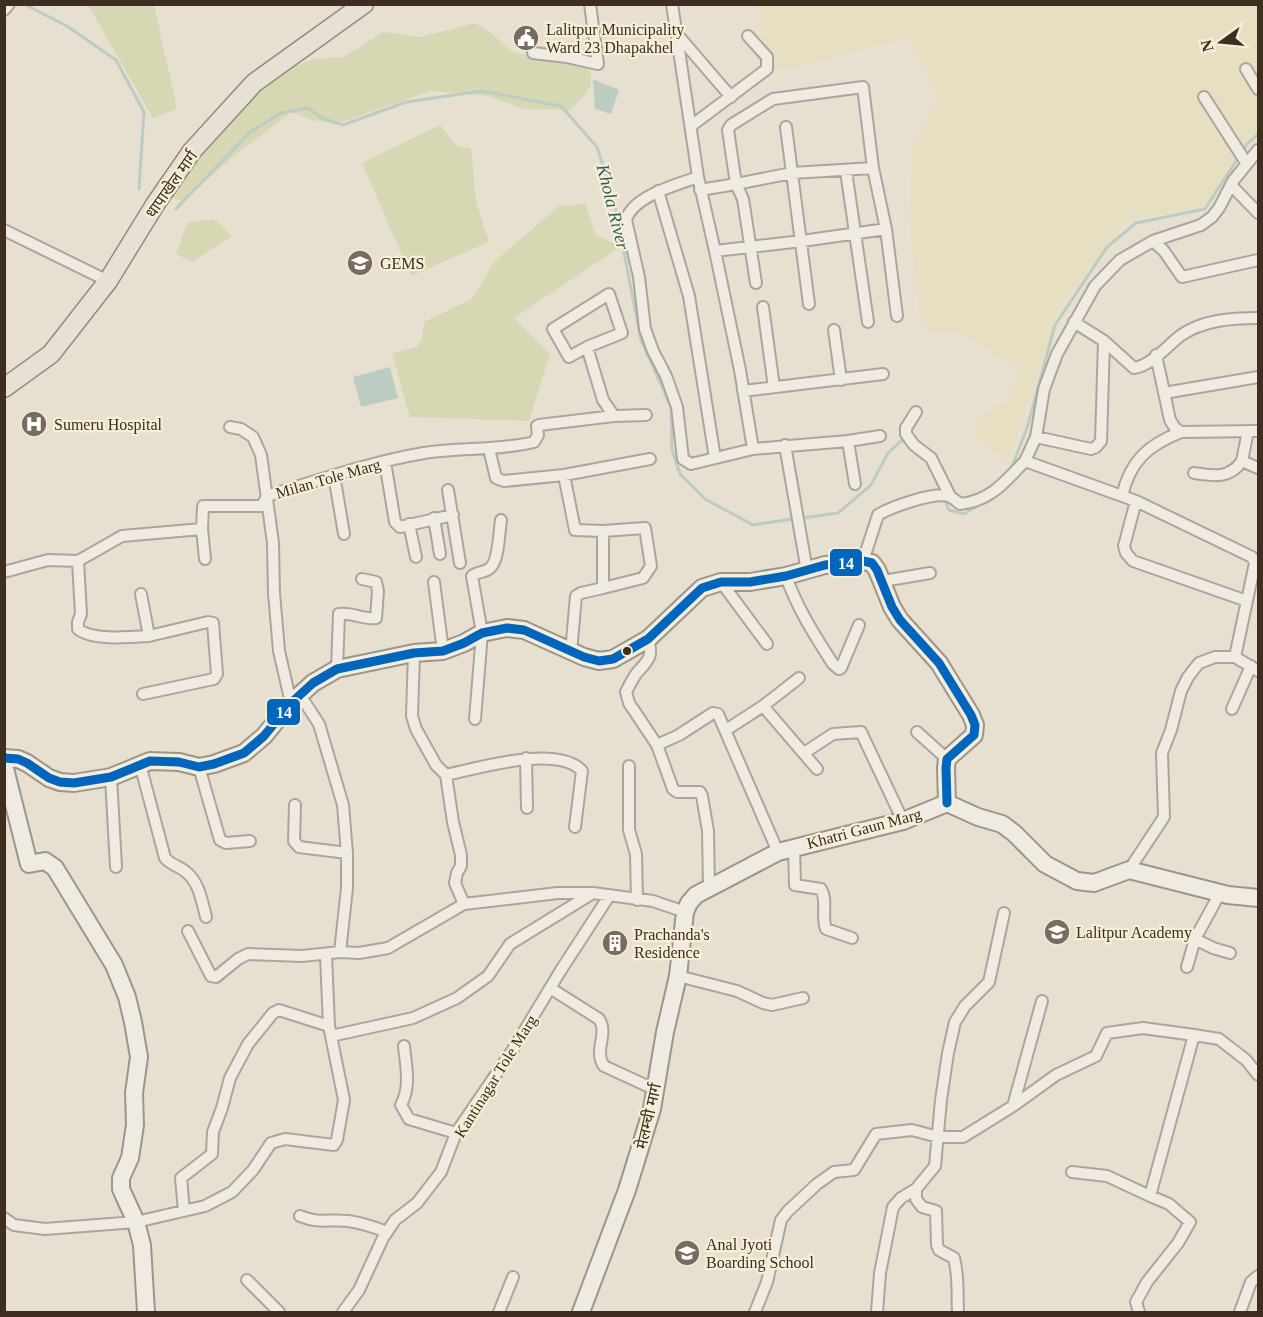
<svg xmlns="http://www.w3.org/2000/svg" width="1263" height="1317" viewBox="0 0 1263 1317" font-family="'Times New Roman','Noto Sans Devanagari',serif">
  <rect width="100%" height="100%" fill="#e7e0d1"/>
  <!-- farmland -->
  <path fill="#e6dfc2" d="M755,5h503v126l-6,5 -47,73 -75,10 -68,83 -54,163 -35,-31 10,-20 24,-14 13,-31 -59,-36 -30,1 -11,-14 -11,-101 3,-74 26,-47 -31,-60 -108,28 -34,6 -6,-58z"/>
  <!-- green -->
  <path fill="#d6d7b3" d="M88,5h66l23,104 -24,9z
    M475,23l16,10 20,18 24,7 42,2 13,9c5,21 -7,27 -20,41l-46,-1 -36,-13 -58,-5 -91,32 -23,-2 -25,-9 -58,45 -50,44 -16,-5 15,-21 62,-70 34,-31 35,-15 31,-2 39,-25 38,5z
    M440,125l18,22 13,1 5,54 13,40 -78,34 -49,-113z
    M586,204l9,30 25,13 -106,71 36,36 -21,67 -119,-4 -18,-64 25,-6 5,-8 2,-17 48,-23 22,-37 65,-56z
    M215,219l17,17 -40,26 -16,-8 11,-31z"/>
  <!-- water -->
  <path fill="#bcccc2" d="M593,79l26,11 -8,24 -16,-5z
    M390,367l8,31 -37,9 -8,-30z"/>
  <g fill="none" stroke-linecap="round" stroke-linejoin="round">
    <!-- stream -->
    <path stroke="#bcccc2" stroke-width="3" d="M24,4l43,22 49,34 28,52 -5,77
      M1242,152l5,-8 11,-10
      M176,209l74,-77 31,-19 27,-5 14,10 21,7 63,-23 76,-11 79,15 36,41 16,49 28,144 30,67 1,43 8,24 25,25 48,26 39,-6
      M1011,469l16,-41 28,-103 52,-78 29,-24 69,-14 33,-51
      M945,500l4,10 15,4 18,-11
      M802,518l36,-5 33,-28 17,-32 14,-13 7,6"/>
    <!-- street casing -->
    <g stroke="#ada599" stroke-width="14">
      <path id="street" d="M672,4l26,173 17,74 25,119 13,79
        M4,10l5,-6
        M676,33l55,64
        M533,53l34,4 31,7 -8,-60
        M1246,69l12,20
        M1204,97l43,67
        M691,126l76,-57v-12l-19,-21
        M786,127l23,177
        M873,168l-81,5 -56,11 -8,-54 3,-5 42,-26 90,-12 10,81 13,61
        M846,171l22,151
        M698,177c-22,8 -65,19 -72,43l13,57 6,52 8,22 13,25 11,31 6,52 8,5 62,-15 95,-8 32,-5
        M1231,185l27,28
        M700,190l36,-6 7,15 13,84
        M658,191l31,105 26,162
        M4,230l104,51
        M1153,241l11,10 18,26 76,-17
        M715,251l87,-10 84,-12 11,87
        M609,294l13,39 -35,14 -18,10 -16,-28z
        M763,307l11,80
        M1074,322l30,19 30,27c18,-3 32,-21 46,-32 22,-16 52,-18 78,-18
        M834,330l7,50
        M587,347l16,53 11,16
        M1156,355l14,65 5,8 6,4 77,-1
        M743,391l140,-17
        M1164,393l94,-16
        M916,412l-10,16v6l8,11 17,13 19,38
        M230,427l11,2 12,8 8,18 12,88 1,50 5,58 12,52
        M1248,431l-6,30 16,7
        M1036,437l55,12 5,-2 5,-6 3,-100
        M848,441l7,43
        M785,445l22,126
        M489,449l7,29 8,3 60,-6 86,-16
        M1025,461l11,-24 8,-48 13,-35 38,-68 25,-26 33,-19 48,-16 11,-8 7,-9 14,-27 25,-31
        M385,462l10,60 5,5 53,-12
        M1194,473c19,3 36,6 48,-12
        M334,475l10,59
        M564,475l11,55 28,1v57l-22,5 -5,3 -5,56
        M448,490l12,73
        M267,496c52,-16 104,-34 157,-43 36,-6 73,-2 110,-11l4,-7 -1,-9 2,-1 75,-9 32,-1
        M1122,496c8,-35 26,-51 59,-64
        M1136,501l-12,45 2,7 7,8 114,40
        M434,518l6,36
        M409,524l7,33
        M202,529l3,30
        M78,561l3,53 -3,8v7c14,12 54,8 71,7l-8,-42
        M863,561l15,-46c13,-8 55,-23 70,-19 4,1 8,5 12,8 30,-3 44,-21 65,-43l111,40 116,56 3,6 -20,94
        M4,572l44,-12 30,1 44,-25 80,-7 1,-23h59l5,-10
        M786,576c11,32 29,60 47,88l6,5 2,-1 18,-43
        M883,581l47,-8
        M434,582l9,69
        M721,582l46,62
        M603,588l40,-10 8,-12 -6,-38 -42,3
        M648,639c6,19 -1,22 -12,35 -4,6 -7,12 -10,18l3,11 28,42 16,44 4,3h23l2,4 6,35 1,57
        M414,653l-2,63 4,13 20,36 10,10 7,47 8,33v11l-4,7 -2,10 9,21
        M337,669l2,-55c13,-2 25,6 37,4l2,-27 -2,-9 -14,-3
        M143,694l66,-14 5,-1 3,-5 -4,-51 -5,-1 -59,14
        M300,695l19,29 24,81 4,48v35l-7,64
        M763,706l54,63
        M1232,709l19,-43
        M475,719l7,-86 -10,-57c6,-5 13,-3 18,-8 9,-7 9,-36 11,-48
        M726,730l37,-24 36,-28
        M917,732l30,27
        M657,745l22,-10 34,-22 5,1 60,138
        M804,753l29,-19 28,-2 42,89
        M526,758l1,50
        M140,764l25,94c6,7 14,8 21,14 13,10 16,29 20,45
        M629,766v64l7,24 1,46
        M199,767l21,73 6,3 24,-2
        M446,775c32,-7 112,-31 136,-4l-7,56
        M111,777l5,90
        M295,805l-1,36 5,6 48,6
        M794,847l1,38 26,4c7,12 0,27 5,40l26,9
        M1129,870l35,-53 -2,-64 9,-23 10,-39 7,-14 11,-14 16,-6h20l23,14
        M188,931l23,45 5,1 22,-18 10,-5 54,2 38,-4 19,1 29,-5 76,-44 94,-11h35
        M1195,939l25,-46
        M326,955l3,71
        M1187,967l8,-28 18,9 17,5
        M678,976l59,15 26,12 9,2 31,-7
        M550,988l49,31c10,15 -6,32 5,47l52,24
        M1194,1035l25,4 27,21 12,15
        M331,1036l82,-18 44,-20 31,-22 22,-32 83,-51 60,8 32,11
        M404,1046c2,21 7,40 -3,59l8,14 47,14
        M1013,1106l43,-31 40,-19 11,-23 36,-5 51,7 -44,161 -43,-20 -35,-4
        M300,1216c19,8 29,3 48,5 14,2 26,6 39,11
        M4,1218l10,7 31,4 91,-7 69,-16 27,-14 21,-22 18,-27 14,-4 49,6 3,-5 7,-40 -15,-74 -50,-16 -6,3 -25,31 -18,34 -8,30 -9,24 -1,22 -31,24 3,33
        M247,1280l32,32
        M343,1312l16,-22 24,-52 12,-18 22,-17 24,-31 15,-39 58,-85 47,-78 48,-74
        M499,1312l14,-35
        M755,1312l12,-30 14,-62 7,-9 29,-27 17,-12 20,-2 22,-36 36,-4 26,7h25l50,-31 29,-105
        M877,1312l3,-39 13,-66 8,-9 15,-9
        M958,1312c-1,-18 1,-35 -4,-54l-15,-8 -2,-5 -1,-34 -14,-4 -6,-8v-10l19,-23 6,-66 7,-47 7,-31 10,-16 24,-24 15,-69
        M1139,1312l-3,-10 11,-20 31,-39 12,-21 -21,-18 -19,-8
        M1240,1312l11,-30 7,-6"/>
    </g>
    <!-- secondary casing -->
    <g stroke="#9c958a" stroke-width="20">
      <path id="secondary" d="M4,758l14,1 9,4 22,15 11,4 14,1 37,-6 39,-16 29,1 20,5 15,-3 30,-11 20,-17 27,-33 22,-20 24,-14 77,-16 29,-2 21,-8 18,-10 25,-5 17,2 60,27 15,4 14,-2 35,-20 54,-51 19,-6h29l36,-6 39,-11 38,-4 9,2 5,7 15,37 8,13 39,43 32,52 4,10 -1,10 -27,24 -1,9 1,35
        M4,765l25,99 16,-3 10,7 59,97 13,32 6,25 6,35 -5,36 1,32 -5,33 -9,20v11l15,33 6,23 4,67
        M581,1312l46,-122 25,-81 13,-77 13,-56 7,-64 4,-9 7,-8 82,-43 125,-31 44,-18 31,14 24,7 12,9 31,31 32,17 17,2 35,-13 99,25 30,3"/>
    </g>
    <!-- primary casing -->
    <g stroke="#928b80" stroke-width="21">
      <path id="primary" d="M4,388l47,-34 57,-73 48,-78 36,-52 62,-68 110,-79"/>
    </g>
    <!-- street -->
    <use href="#street" stroke="#efebe3" stroke-width="10"/>
    <!-- secondary -->
    <use href="#secondary" stroke="#efebe3" stroke-width="16"/>
    <!-- primary -->
    <use href="#primary" stroke="#e6e1d4" stroke-width="18"/>
    <!-- bus-1 casing -->
    <g stroke="#f7eed8" stroke-width="14">
      <path id="bus-1" d="M4,758l14,1 9,4 22,15 11,4 14,1 37,-6 39,-16 29,1 20,5 15,-3 30,-11 20,-17 27,-33 22,-20 24,-14 77,-16 29,-2 21,-8 18,-10 25,-5 17,2 60,27 15,4 14,-2 35,-20 54,-51 19,-6h29l36,-6 39,-11 38,-4 9,2 5,7 15,37 8,13 39,43 32,52 4,10 -1,10 -27,24 -1,9 1,35"/>
    </g>
    <!-- bus-1 -->
    <use href="#bus-1" stroke="#0065bd" stroke-width="9"/>
  </g>
  <!-- icons -->
  <defs>
    <g id="civic-disc" transform="scale(1.35)"><circle r="9.5" fill="#786c5e" stroke="#f7eed8"/><path d="M-.6-6.5H3V-4.5H.6V-3L4-1V1h2V6H-6V1h2V-1L-.6-3ZM-1.2 2.5V6h2.4V2.5Z" fill="#fff"/></g>
    <g id="school-disc" transform="scale(1.35)"><circle r="9.5" fill="#786c5e" stroke="#f7eed8"/><path d="M0-5L7-2L0 1L-7-2ZM-4 1L0 2.5L4 1V4Q0 6-4 4Z" fill="#fff"/></g>
    <g id="hospital-disc" transform="scale(1.35)"><circle r="9.5" fill="#786c5e" stroke="#f7eed8"/><path d="M-5-5h3v3.5h4V-5h3V5h-3V1.5h-4V5h-3Z" fill="#fff"/></g>
    <g id="building-disc" transform="scale(1.35)"><circle r="9.5" fill="#786c5e" stroke="#f7eed8"/><path d="M-4-6H4V6H1V3H-1V6H-4ZM-2.5-4.3h1.7v1.8h-1.7ZM.8-4.3h1.7v1.8H.8ZM-2.5-1h1.7V.8h-1.7ZM.8-1h1.7V.8H.8Z" fill="#fff"/></g>
  </defs>
  <g fill-rule="evenodd">
    <use href="#civic-disc" x="526" y="38"/>
    <use href="#school-disc" x="360" y="263"/>
    <use href="#hospital-disc" x="34" y="424"/>
    <use href="#school-disc" x="1057" y="932"/>
    <use href="#building-disc" x="615" y="943"/>
    <use href="#school-disc" x="687" y="1253"/>
  </g>
  <!-- markers -->
  <circle fill="#3d2e20" stroke="#f7eed8" stroke-width="2" cx="627" cy="651" r="5"/>
  <g text-anchor="middle" stroke-width="4.5" stroke-linejoin="round" paint-order="stroke">
    <!-- poi labels -->
    <g font-size="16" fill="#3d2e20" stroke="#f7eed8" text-anchor="start">
      <text x="546" y="35">Lalitpur Municipality<tspan x="546" dy="18">Ward 23 Dhapakhel</tspan></text>
      <text x="380" y="269">GEMS</text>
      <text x="54" y="430">Sumeru Hospital</text>
      <text x="1076" y="938">Lalitpur Academy</text>
      <text x="634" y="940">Prachanda's<tspan x="634" dy="18">Residence</tspan></text>
      <text x="706" y="1250">Anal Jyoti<tspan x="706" dy="18">Boarding School</tspan></text>
    </g>
    <!-- street labels -->
    <g font-size="16" fill="#3d2e20" stroke="#f7eed8">
      <text transform="translate(171 184) rotate(-55)" y="6">धापाखेल मार्ग</text>
      <text transform="translate(328 478) rotate(-16)" y="6">Milan Tole Marg</text>
      <text transform="translate(864 828) rotate(-15)" y="6">Khatri Gaun Marg</text>
      <text transform="translate(495 1076) rotate(-58)" y="6">Kantinagar Tole Marg</text>
      <text transform="translate(648 1116) rotate(-77)" y="6">मेलम्ची मार्ग</text>
    </g>
    <!-- water labels -->
    <g font-size="18" font-style="italic" fill="#2f5d5a" stroke="#f7eed8">
      <text transform="translate(613 207) rotate(76)" y="6">Khola River</text>
    </g>
  </g>
  <g stroke="#f7eed8" stroke-width="2">
    <rect x="829" y="548" width="34" height="29" rx="6" fill="#0065bd"/>
    <rect x="266" y="698" width="35" height="28" rx="6" fill="#0065bd"/>
  </g>
  <g font-size="16" text-anchor="middle" font-weight="bold" fill="#fff">
    <text x="846" y="569">14</text>
    <text x="284" y="718">14</text>
  </g>
  <!-- border -->
  <rect width="1263" height="1317" fill="none" stroke="#3d2e20" stroke-width="12"/>
  <!-- north arrow -->
  <g transform="translate(1221 42) rotate(255)" stroke="#f7eed8" stroke-width="4.5" paint-order="stroke">
  <path d="M0-4.5L10 22L0 15L-10 22Z" fill="#3d2e20"/>
  <text y="-9" font-size="16" font-weight="bold" text-anchor="middle" fill="#3d2e20">N</text>
  </g>
</svg>
